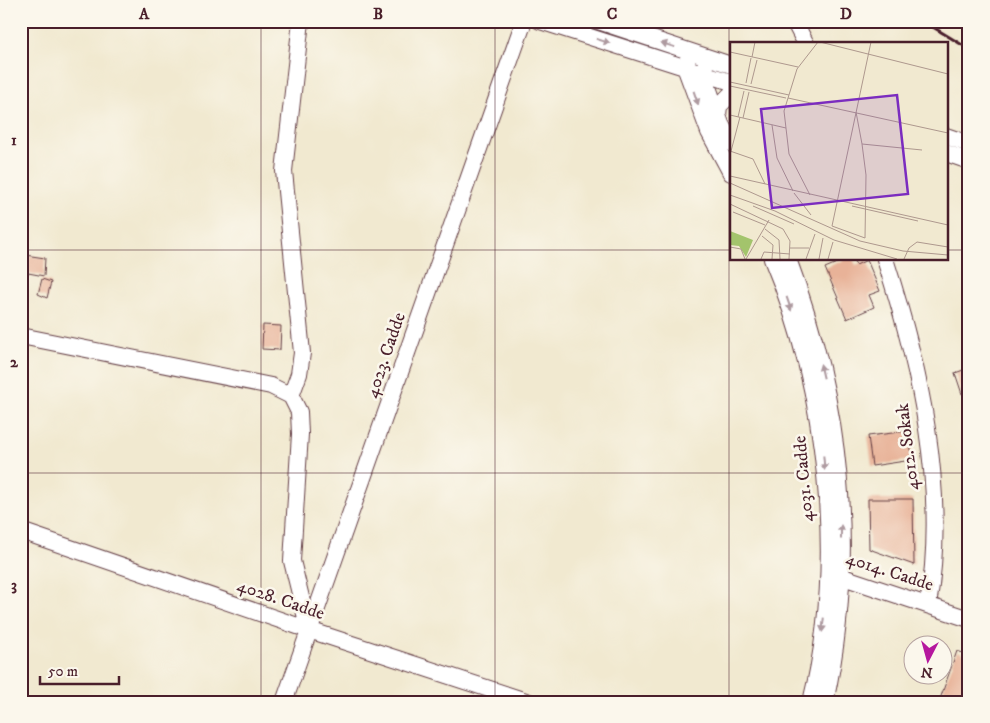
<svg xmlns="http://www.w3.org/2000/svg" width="990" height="723" viewBox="0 0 990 723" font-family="'IM FELL DW Pica',serif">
  <rect width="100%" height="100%" fill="#fbf7ec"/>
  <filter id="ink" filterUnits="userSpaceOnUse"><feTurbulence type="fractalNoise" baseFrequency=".02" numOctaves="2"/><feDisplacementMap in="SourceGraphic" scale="10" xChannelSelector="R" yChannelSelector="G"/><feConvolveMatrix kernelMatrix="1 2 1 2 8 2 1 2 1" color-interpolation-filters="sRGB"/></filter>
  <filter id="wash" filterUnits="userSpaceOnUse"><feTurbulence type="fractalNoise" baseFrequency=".0096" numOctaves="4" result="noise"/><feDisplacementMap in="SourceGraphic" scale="20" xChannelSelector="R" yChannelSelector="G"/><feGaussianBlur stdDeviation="1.12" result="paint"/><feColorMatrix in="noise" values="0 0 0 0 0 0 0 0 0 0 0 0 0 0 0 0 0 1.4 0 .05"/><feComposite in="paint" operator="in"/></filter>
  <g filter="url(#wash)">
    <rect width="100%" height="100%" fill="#f1e9d0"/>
    <g id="blocks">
      <!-- building -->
      <path fill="#e8b298" d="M25,255l20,3 -1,18 -21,-4z
        M846,259h7l3,6 11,-5 13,31 -11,4 5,12 -27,12 -22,-51z
        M42,279l9,3 -4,16 -9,-4z
        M263,325l18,1 -1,24 -18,-1z
        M969,368v24l-7,2 -7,-21z
        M909,431l3,29 -40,6 -4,-30z
        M868,499h45l1,66 -45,-16z
        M957,651l12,4v47h-30z"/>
    </g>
  </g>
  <g filter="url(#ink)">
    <use href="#blocks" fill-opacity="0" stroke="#633d44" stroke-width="1"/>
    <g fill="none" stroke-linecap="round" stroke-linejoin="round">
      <!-- minor casing -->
      <g stroke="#633d44" stroke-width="18">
        <path id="minor" d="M540,21l191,61
          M598,21l133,44
          M794,21l12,23
          M687,61l-2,6 24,65 22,41
          M705,66l-2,7 18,51 10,19
          M718,115l1,-9 12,-12
          M946,136l23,8
          M946,153l23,8
          M772,259c55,131 74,304 39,443
          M788,259c53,141 70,295 37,443
          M885,259c35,109 63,231 43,346
          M21,336l250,50 20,10 8,16 1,22 -8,127 17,69
          M291,396l8,-22 3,-21 -18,-182 17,-150
          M21,531l288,99 220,72
          M831,573l138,46
          M284,702l240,-681"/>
      </g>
      <!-- minor -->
      <use href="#minor" stroke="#fff" stroke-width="16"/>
      <!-- rail -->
      <path stroke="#4a1f2b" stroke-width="3" d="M923,21l46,28
        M957,21l12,8"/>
    </g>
    <!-- one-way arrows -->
    <defs><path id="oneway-solid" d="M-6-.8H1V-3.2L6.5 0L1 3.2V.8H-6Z" transform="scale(1.25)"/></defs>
    <g fill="#ae9aa0">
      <use href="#oneway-solid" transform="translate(603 41) rotate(18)"/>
      <use href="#oneway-solid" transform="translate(668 45) rotate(-162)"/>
      <use href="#oneway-solid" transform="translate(696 98) rotate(71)"/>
      <use href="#oneway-solid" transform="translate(789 304) rotate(71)"/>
      <use href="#oneway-solid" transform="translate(822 371) rotate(-103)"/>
      <use href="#oneway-solid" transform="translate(824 463) rotate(85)"/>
      <use href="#oneway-solid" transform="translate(841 532) rotate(-90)"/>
      <use href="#oneway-solid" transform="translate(823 625) rotate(96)"/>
    </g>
  </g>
  <!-- grid -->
  <path fill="none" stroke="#4a1f2b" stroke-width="1" stroke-opacity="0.55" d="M261,21v681M495,21v681M729,21v681M21,250h710M946,250h23M21,473h948"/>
  <g text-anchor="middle" stroke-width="5" stroke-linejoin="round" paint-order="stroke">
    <!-- street labels -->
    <g font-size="18" fill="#4a1f2b" stroke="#fbf7ec">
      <text transform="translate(385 355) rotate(-71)" y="6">4023. Cadde</text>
      <text transform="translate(907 447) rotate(-97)" y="6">4012. Sokak</text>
      <text transform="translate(803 479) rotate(-95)" y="6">4031. Cadde</text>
      <text transform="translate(890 571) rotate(18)" y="6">4014. Cadde</text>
      <text transform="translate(281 599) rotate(19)" y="6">4028. Cadde</text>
    </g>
  </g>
  <!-- overview -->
  <g transform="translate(730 42)">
    <rect width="218" height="218" fill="#f1e9d0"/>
    <path d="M0,189l23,9 -7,17 -7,-11 -9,-1z" fill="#a3c46c"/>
    <path fill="none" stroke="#ae988e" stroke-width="1" d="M90,0l128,32M0,10l68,15M22,15l3,-15M0,40l59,13M16,41l5,-25M21,42l6,-24M0,44l56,12M58,56l160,35M126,70l6,32 60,6M0,73l56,13M8,75l6,-26M13,76l6,-26M42,83l5,33 16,33M132,102l4,31 -1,63 -33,-12 39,-184M0,109l23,8 12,25M0,113l10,-38M0,134l218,49M0,141l130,58 43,10 45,4M64,151l17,22M0,153l45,16 59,29 63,19M80,153l-21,-41 -5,-43 13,-42 21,-27M0,162l53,25 7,12 -1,18M23,164l41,18M122,164l66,15M3,170l32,13M35,187l14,11 1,19M32,194l11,9 -1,14M0,205l11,2 4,10M60,206h19M16,217l23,-39M31,217l3,-7 26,2M76,217l9,-25M89,217l4,-21M98,217l5,-17M174,217l5,-11 8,-6 31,5"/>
    <path fill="#7b2cbf" fill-opacity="0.15" stroke="#7b2cbf" stroke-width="2.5" d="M167,53l11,99 -136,14 -11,-99z"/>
    <rect width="218" height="218" fill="none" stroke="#4a1f2b" stroke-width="2.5"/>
  </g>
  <!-- margin -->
  <rect width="990" height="723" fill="none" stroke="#fbf7ec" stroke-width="55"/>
  <!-- north arrow -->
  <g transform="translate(928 660) rotate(186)"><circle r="24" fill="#fbf7ec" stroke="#b4a19f"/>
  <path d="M0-4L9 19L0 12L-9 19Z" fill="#b5179e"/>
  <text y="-8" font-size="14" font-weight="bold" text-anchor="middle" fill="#4a1f2b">N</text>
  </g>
  <!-- scale -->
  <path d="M40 676v8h79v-8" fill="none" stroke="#4a1f2b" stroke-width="2.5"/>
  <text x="48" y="676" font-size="15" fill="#4a1f2b" stroke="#fbf7ec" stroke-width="4" paint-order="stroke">50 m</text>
  <rect x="28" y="28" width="934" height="668" fill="none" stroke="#4a1f2b" stroke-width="2"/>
  <g font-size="16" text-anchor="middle" font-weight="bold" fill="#4a1f2b">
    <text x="144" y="19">A</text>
    <text x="378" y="19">B</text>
    <text x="612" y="19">C</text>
    <text x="846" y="19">D</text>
    <text x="14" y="145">1</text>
    <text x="14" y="367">2</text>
    <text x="14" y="590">3</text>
  </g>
</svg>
